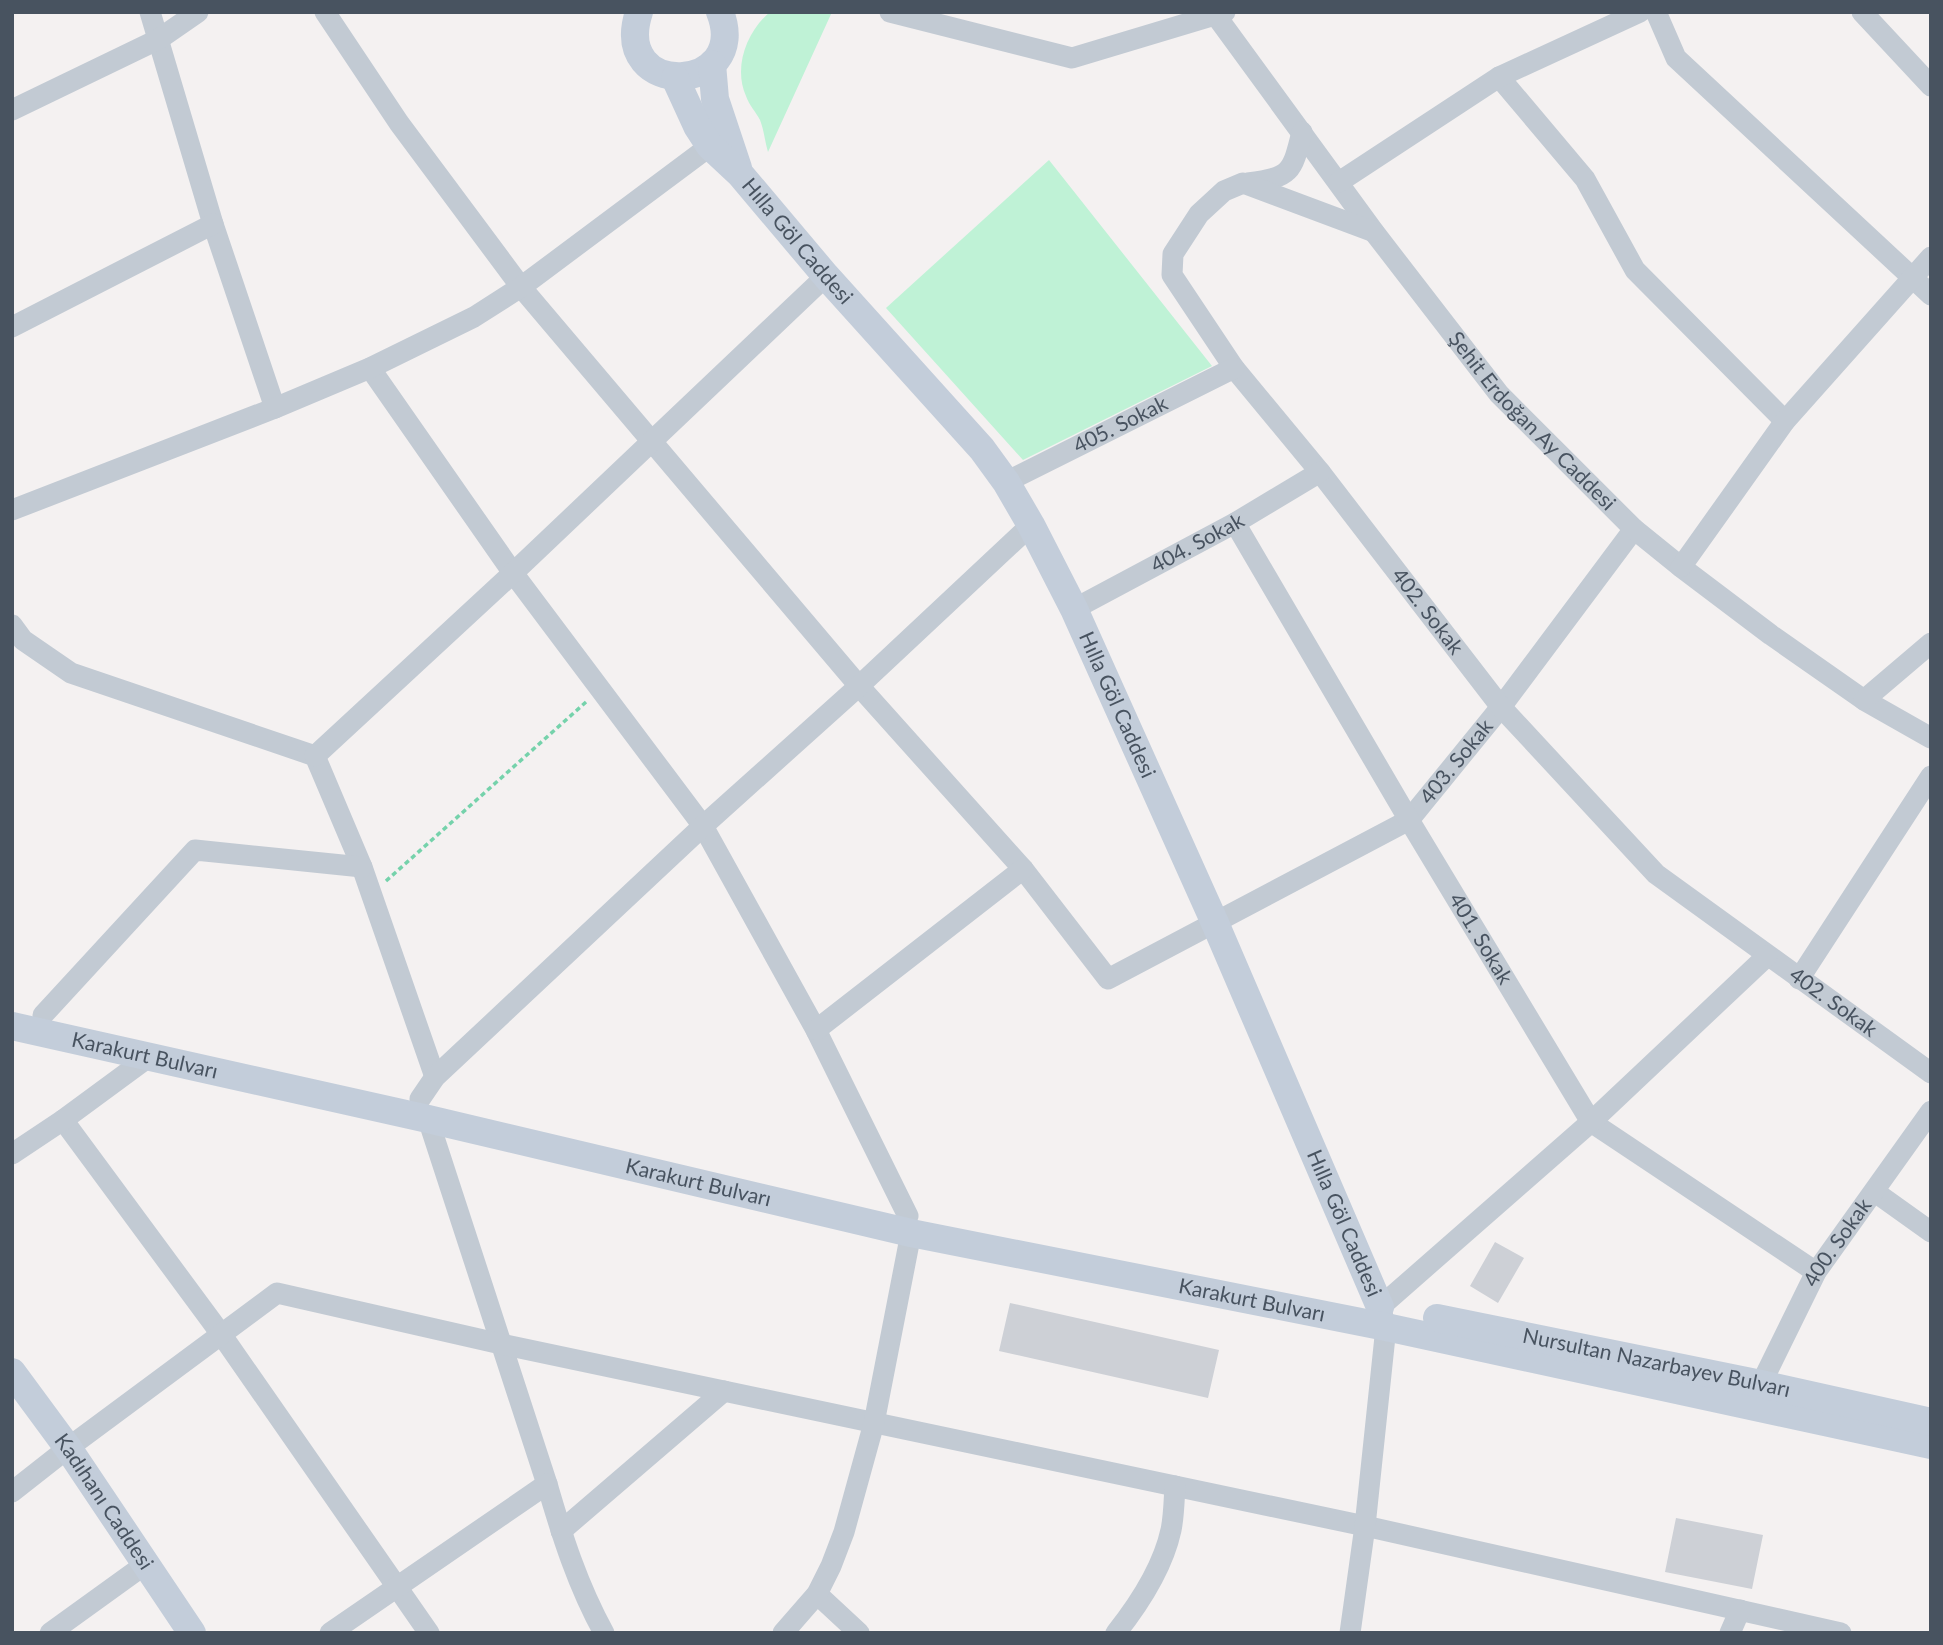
<svg xmlns="http://www.w3.org/2000/svg" width="1943" height="1645" viewBox="0 0 1943 1645" font-family="Lato,sans-serif">
  <rect width="100%" height="100%" fill="#f4f1f1"/>
  <!-- green -->
  <path fill="#bff2d6" d="M770,12h62l-64,140c-3,-10 -4,-22 -8,-32 -4,-8 -11,-15 -14,-24 -13,-29 1,-65 24,-84z
    M1049,160l163,206 -189,94 -137,-152z"/>
  <!-- building -->
  <path fill="#cdd0d6" d="M1495,1242l29,16 -26,45 -28,-17z
    M1010,1303l209,47 -11,48 -209,-47z
    M1676,1518l87,17 -11,54 -87,-17z"/>
  <g fill="none" stroke-linecap="round" stroke-linejoin="round">
    <!-- path -->
    <path stroke="#75d2ab" stroke-width="3.5" stroke-dasharray="5 3.5" stroke-linecap="butt" d="M386,881l200,-179"/>
    <!-- street -->
    <g stroke="#c2cad3" stroke-width="21">
      <path d="M150,12l63,212 62,184"/>
      <path id="s1" d="M325,12l74,111 122,164 338,399 164,183 85,110 301,-159 92,-113 133,-178"/>
      <path d="M890,12l182,46 153,-46"/>
      <path d="M1656,12l20,46 255,237"/>
      <path d="M1862,12l69,74"/>
      <path id="s2" d="M1217,17l157,215 125,162 135,135 47,38 90,68 93,65 67,38"/>
      <path d="M1499,77l86,102 50,91 150,151"/>
      <path d="M12,110l147,-71 39,-27"/>
      <path d="M1339,182l160,-105 141,-65"/>
      <path d="M1248,183c43,-6 44,-10 54,-51"/>
      <path id="s3" d="M1374,232l-131,-49 -19,8 -25,23 -26,40 -1,21 62,93 86,104 181,235 155,167 275,199"/>
      <path d="M12,327l201,-103"/>
      <path d="M370,368l143,205 190,253 113,204 92,186"/>
      <path id="s4" d="M1006,482l228,-114"/>
      <path d="M12,510l263,-102 95,-40 104,-51 47,-30 189,-141"/>
      <path id="s5" d="M1235,523l174,297 182,302 225,150"/>
      <path d="M1681,567l104,-146 146,-164"/>
      <path id="s6" d="M1074,609l161,-86 85,-51"/>
      <path d="M12,625l11,15 48,33 244,83 47,111 73,210"/>
      <path d="M1864,700l67,-57"/>
      <path d="M315,756l198,-183 313,-297"/>
      <path d="M1799,979l132,-203"/>
      <path d="M43,1015l152,-165 167,17"/>
      <path d="M816,1030l207,-161"/>
      <path d="M420,1099l15,-22 268,-251 156,-140 172,-161"/>
      <path d="M428,1119l119,365c15,52 31,102 57,149"/>
      <path d="M63,1120l158,214 208,299"/>
      <path d="M12,1154l51,-34 87,-64"/>
      <path d="M1875,1192l56,40"/>
      <path id="s7" d="M1761,1384l55,-112 115,-161"/>
      <path d="M12,1492l56,-44 209,-155 224,51 864,182 476,107"/>
      <path d="M561,1531l163,-140"/>
      <path d="M817,1594l42,39"/>
      <path d="M50,1633l97,-70"/>
      <path d="M330,1633l217,-149"/>
      <path d="M783,1633l34,-39 14,-28 13,-34 30,-109 37,-190"/>
      <path d="M1116,1633c23,-29 47,-66 55,-103 3,-14 3,-30 4,-44"/>
      <path d="M1350,1633l15,-107 21,-199 -6,-20 211,-185 176,-166"/>
      <path d="M1730,1633l10,-23"/>
    </g>
    <!-- secondary -->
    <g stroke="#c3cdda" stroke-width="28">
      <path d="M639,12c-29,89 113,82 81,0"/>
      <path d="M712,64l3,35 23,69"/>
      <path id="s8" d="M675,78l22,48 13,20 30,28 86,102 156,173 24,33 25,43 43,84 141,314 165,384"/>
      <path id="s9" d="M12,1026l416,93 483,114 475,94 545,118"/>
      <path id="s10" d="M1437,1318l324,66 170,38"/>
      <path id="s11" d="M12,1372l56,76 124,185"/>
    </g>
  </g>
  <g text-anchor="middle" stroke-width="5" stroke-linejoin="round" paint-order="stroke">
    <!-- street labels -->
    <g font-size="21" fill="#485360" stroke="#fff">
      <text dy="7" stroke="none"><textPath href="#s8" startOffset="206">Hılla Göl Caddesi</textPath></text>
      <text dy="7" stroke="none"><textPath href="#s2" startOffset="513">Şehit Erdoğan Ay Caddesi</textPath></text>
      <text dy="7" stroke="none"><textPath href="#s4" startOffset="128">405. Sokak</textPath></text>
      <text dy="7" stroke="none"><textPath href="#s6" startOffset="140">404. Sokak</textPath></text>
      <text dy="7" stroke="none"><textPath href="#s3" startOffset="686">402. Sokak</textPath></text>
      <text dy="7" stroke="none"><textPath href="#s8" startOffset="774">Hılla Göl Caddesi</textPath></text>
      <text dy="7" stroke="none"><textPath href="#s1" startOffset="1661">403. Sokak</textPath></text>
      <text dy="7" stroke="none"><textPath href="#s5" startOffset="483">401. Sokak</textPath></text>
      <text dy="7" stroke="none"><textPath href="#s3" startOffset="1253">402. Sokak</textPath></text>
      <text dy="7" stroke="none"><textPath href="#s9" startOffset="136">Karakurt Bulvarı</textPath></text>
      <text dy="7" stroke="none"><textPath href="#s9" startOffset="704">Karakurt Bulvarı</textPath></text>
      <text dy="7" stroke="none"><textPath href="#s8" startOffset="1340">Hılla Göl Caddesi</textPath></text>
      <text dy="7" stroke="none"><textPath href="#s7" startOffset="161">400. Sokak</textPath></text>
      <text dy="7" stroke="none"><textPath href="#s9" startOffset="1270">Karakurt Bulvarı</textPath></text>
      <text dy="7" stroke="none"><textPath href="#s10" startOffset="224">Nursultan Nazarbayev Bulvarı</textPath></text>
      <text dy="7" stroke="none"><textPath href="#s11" startOffset="159">Kadıhanı Caddesi</textPath></text>
    </g>
  </g>
  <!-- border -->
  <rect width="1943" height="1645" fill="none" stroke="#485360" stroke-width="28"/>
</svg>
